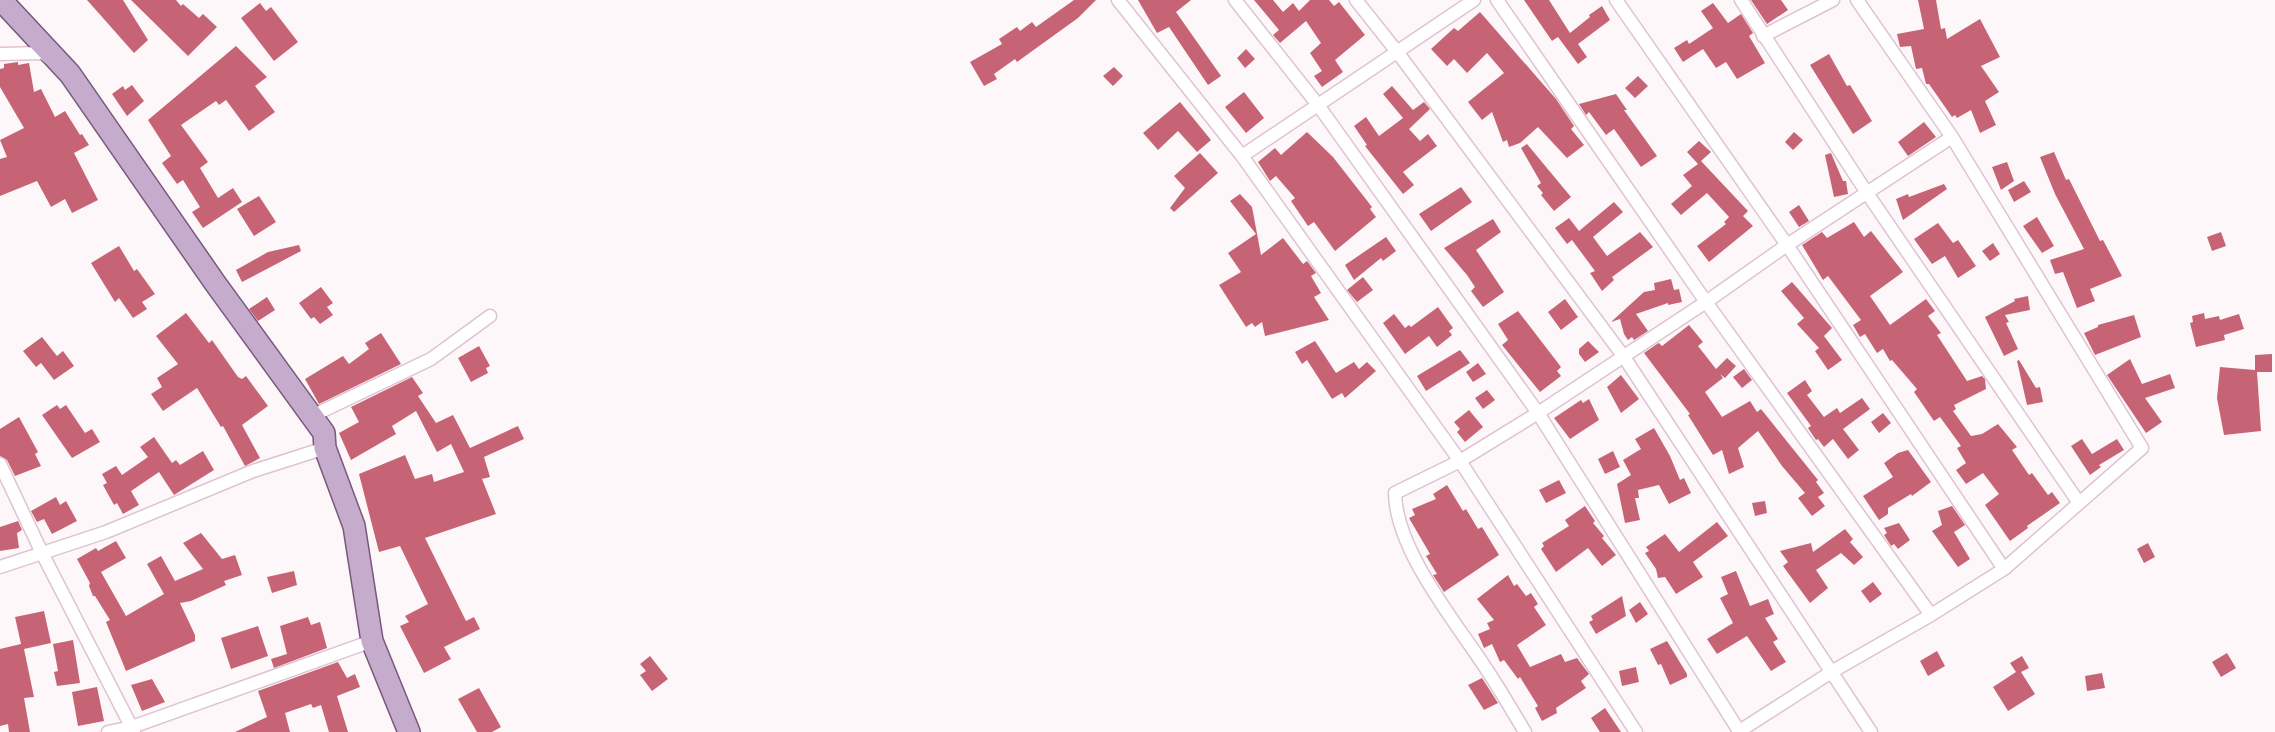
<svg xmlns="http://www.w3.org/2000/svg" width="2275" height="732" viewBox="0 0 2275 732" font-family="Lato,sans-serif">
  <rect width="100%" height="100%" fill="#fdf7fa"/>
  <!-- building -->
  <path fill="#c66475" d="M87,0h36l25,40 -14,13z
    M131,0h45l5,6 2,-2 16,14 4,-4 14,13 -29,29z
    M1074,0h22l-18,18 -61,44 -2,-3 -21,15 3,5 -13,7 -14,-24 32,-18 -3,-5 18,-12 3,4 12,-9 4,5z
    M1138,0h53l-15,12 45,64 -13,9 -39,-58 -12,6z
    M1254,0h19l10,12 10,-9 6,8 11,-11h19l5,6 5,-4 26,33 -30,25 8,12 -21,15 -8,-11 8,-5 -12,-18 11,-10 -15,-22 -26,22 -7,-8 6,-5z
    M1524,0h25l21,33 20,-16 -1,-2 13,-9 8,14 -32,24 9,13 -9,7 -20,-27 -6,4z
    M1751,0h30l7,10 -21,14z
    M1918,0h18l5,29 4,-1 2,11 33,-20 20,38 -19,9 18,26 -14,9 11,24 -16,8 -9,-23 -14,8 -2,-3 -3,2 -23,-33h-3l-4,-16 -6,1 -5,-23 -11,1 -3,-13 27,-5z
    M260,3l6,8 5,-4 27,35 -24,19 -33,-43z
    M1713,3l15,20 13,-9 12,19 -4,3 16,27 -28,16 -11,-17 -10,6 -13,-19 -20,13 -9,-14 13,-8 2,4 24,-16 -12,-17z
    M1480,12l76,87 18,27 -3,3 13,16 -17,13 -29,-31 -18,16 -11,4 -2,-7 -4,2 -11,-30 -10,8 -14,-18 36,-29 -17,-20 -20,20 -13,-14 -7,7 -16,-17 23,-21 4,3z
    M236,46l31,31 -12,9 20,26 -26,19 -23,-31 -7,5 -3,-4 -35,24 27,37 -8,6 18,30 15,-10 9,14 -39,26 -11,-16 8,-5 -17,-27 -6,4 -15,-21 9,-7 -23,-36z
    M1246,49l9,10 -10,9 -8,-10z
    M1829,54l18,32 3,-1 22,36 -19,13 -43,-69z
    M18,62v3l11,-2 5,29 7,-3 14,28 10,-6 15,24 2,-1 7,11 -15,8 24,47 -26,13 -7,-14 -14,8 -14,-26 -37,15v-37l7,-2 -7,-17 24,-12 -24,-41v-18l4,-1v-4z
    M1114,67l9,9 -10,10 -10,-10z
    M1638,76l10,10 -13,12 -10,-10z
    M132,85l12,16 -17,15 -15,-22 11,-8 2,4z
    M1392,86l21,24 11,-8 6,7 -21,20 11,12 8,-7 9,12 -34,26 11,13 -11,9 -38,-48 2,-1 -13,-19 12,-9 13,19 24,-18 -20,-24z
    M1244,92l20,26 -18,15 -21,-26z
    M1616,94l11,16h-3l33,46 -16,11 -27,-38 -8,6 -17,-23 -3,3 -7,-11z
    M1180,102l31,38 -14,12 -19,-21 -20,19 -15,-17z
    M1924,122l12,15 -28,19 -10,-14z
    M1307,132l26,25 39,50 -2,2 6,8 -41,34 -21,-29 -6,4 -17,-25 4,-3 -19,-22 -6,5 -12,-19 17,-14 6,7z
    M1794,132l9,8 -10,10 -8,-8z
    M1699,141l12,11 -10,9 47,50 -5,5 10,10 -44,36 -12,-16 29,-22 -2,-2 5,-5 -22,-24 -26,22 -10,-11 21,-18 -9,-11 15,-11 -11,-12z
    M1527,144l44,53 -17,14 -13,-16 2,-2 -6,-7 4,-3 -20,-35z
    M2054,152l12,28 3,-1 31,62 3,-1 19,36 -32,13 5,12 -18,7 -14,-36 -8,2 -5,-14 34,-11 -29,-55 -15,-37z
    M1200,153l18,20 -44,39 -4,-4 15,-20 -11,-12z
    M1831,153l12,28h3l2,13 -14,3 -9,-42z
    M2007,162l7,19 -13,9 -9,-23z
    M2024,181l7,11 -17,10 -6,-12z
    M1944,184l3,5 -44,31 -7,-21 12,-5 1,3z
    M1461,187l11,15 -41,29 -12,-17z
    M1240,194l12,13 9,48 22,-17 20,26 4,-3 9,12 -5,3 10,17 -7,4 15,23 -64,16 -3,-14 -7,5 -3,-4 -6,4 -27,-42 22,-13 -13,-19 28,-19 -26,-33z
    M259,196l17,26 -22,14 -17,-27z
    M1614,202l9,10 -30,25 14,19 33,-24 13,15 -41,30 2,3 -12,11 -12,-18 5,-2 -23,-31 -5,4 -12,-16 14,-10 10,13z
    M1799,205l10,16 -10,6 -10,-15z
    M2037,217l17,29 -12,7 -19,-27z
    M1493,219l8,13 -25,18 28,42 -21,15 -12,-16 4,-4 -8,-12 -23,-27z
    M1854,222l10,15 7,-6 32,41 -33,24 20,29 36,-26 9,12 -7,5 13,17 -4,2 30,46 15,-5 3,3 1,10 -32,16 2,4 -3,2 18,25 11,-2 16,-10 19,23 -5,3 17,25 3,-2 16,22 4,-3 8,11 -33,23 1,2 -18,13 -25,-36 14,-11 -16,-21 -17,11 -10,-14 10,-7 -9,-15 4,-2 -21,-29 -6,4 -20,-29 3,-3 -25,-29 -2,1 -7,-12 -6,4 -12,-19 -5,3 -7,-12 8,-5 -33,-44 -5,4 -21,-35 20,-13 5,6z
    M1938,223l15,20 5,-3 18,26 -18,12 -13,-22 -13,8 -18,-25z
    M2221,232l5,14 -14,5 -5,-14z
    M1386,237l10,14 -13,10 -2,-3 -27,22 -9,-15z
    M1993,243l7,11 -10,7 -8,-10z
    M299,245l2,6 -59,31 -6,-12 32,-18z
    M119,246l15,25 3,-2 18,25 -13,8 5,7 -14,9 -14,-20 -4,4 -24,-39z
    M1363,277l10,13 -16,12 -10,-12z
    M1671,279l3,11 5,-1 3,13 -14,3v-2l-32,11 12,17 -14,9 -2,-3 -4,3 -4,-6 -4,-15 -9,3 33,-30 11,-2 -1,-7z
    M1792,282l40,46 -8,8 18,24 -14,10 -13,-19 4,-3 -22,-24 7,-6 -23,-27z
    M321,287l12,16 -6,4 6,8 -13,9 -6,-7 -3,2 -12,-16z
    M2028,296l2,14 -25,5 4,7 -3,1 12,26 -14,7 -19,-39 30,-16 -1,-2z
    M267,297l8,13 -17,11 -9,-12z
    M1565,299l13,18 -17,13 -13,-18z
    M1438,307l15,21 -4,3 3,4 -15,12 -8,-11 -24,18 -22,-31 11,-9 11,14 4,-3 2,2z
    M1518,311l43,56 -4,4 4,5 -21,16 -38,-47 6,-5 -10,-16z
    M186,313l23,30 3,-3 26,37 4,2 4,-3 22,30 -26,19 18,33 -15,8 -22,-40 -2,1 -24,-39 -34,23 -12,-17 11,-7 -5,-9 21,-14 -22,-28z
    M2204,313l1,6 14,-3 1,4 19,-6 5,15 -20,6 1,5 -29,7 -6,-24 3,-1 -1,-6z
    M2134,315l7,22 -46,18 -11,-22 14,-6v-2z
    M1689,325l14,17 -5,4 18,23 11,-11 9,8 -11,12 -5,-4 3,4 -18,14 17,25 28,-16 7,11 4,-3 57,71 -2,2 8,11 -6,4 7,9 -13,10 -14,-18 7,-5 -23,-27 -24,-35 -20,17 6,19 -15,7 -7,-24 -9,5 -25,-40 2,-1 -46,-61 13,-9 2,-1 3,3z
    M381,333l20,31 -82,40 -14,-25 38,-23 6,8 20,-15 -4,-6z
    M42,337l15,19 6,-5 11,15 -20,14 -13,-17 -5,4 -13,-16z
    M1315,341l21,32 18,-11 5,7 8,-7 9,9 -31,27 -3,-5 -10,6 -25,-39 -5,4 -7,-12z
    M1588,341l11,11 -14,10 -6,-8v-5z
    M479,346l11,20 -4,2 2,5 -17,9 -13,-24z
    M1460,350l10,13 -44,28 -9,-15z
    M2272,354v18h-15l4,59 -37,4 -7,-37 3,-31 35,3v-15z
    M2130,359l12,25 28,-10 5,14 -30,10 17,24 -16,11 -39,-58z
    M2019,360l17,28 4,-1 3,15 -16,3 -10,-44z
    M1478,363l8,11 -13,8 -7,-10z
    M1744,369l8,11 -10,8 -9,-11z
    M1621,375l18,24 -18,14 -14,-26z
    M412,377l11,16 -5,3 18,27 17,-8 17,33 48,-22 6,13 -40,18 6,20 -8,2 14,35 -71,24 41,83 8,-4 6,12 -36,18 7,12 -27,14 -24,-47 9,-4 -4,-6 23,-12 -28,-58 -21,6 -20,-78 46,-19 10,24 17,-5 2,8 30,-10 -13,-28 -14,8 -21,-41 -24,15 4,8 -45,26 -12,-27 20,-11 -8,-15z
    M1805,380l7,11 -5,4 17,22 13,-9 3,5 22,-15 8,11 -27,20 16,21 -11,9 -15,-20 -9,8 -6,-8 -2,1 -8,-12 3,-2 -24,-33z
    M1487,390l8,10 -12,9 -8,-11z
    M1589,399l10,21 -29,19 -16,-21 27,-18 2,3z
    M57,405l3,4 6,-4 19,28 7,-4 8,13 -28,16 -30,-43z
    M1469,410l14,17 -18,15 -8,-10 3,-3 -6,-7z
    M1883,413l8,10 -12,10 -8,-11z
    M19,417l19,35 -3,2 6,12 -26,10 -8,-16 -7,-4v-27z
    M1654,428l16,28 10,24 4,-2 7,15 -22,11 -10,-19 -21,5 1,8h-4l5,22 -15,3 -8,-39 14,-9 -8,-15 18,-11 -6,-10z
    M154,437l18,26 4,-3 4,5 23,-14 11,19 -40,25 -15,-23 -28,19 8,14 -16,9 -6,-11 -3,2 -11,-20 4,-2 -5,-9 14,-8 6,9 26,-18 -8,-10z
    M2082,439l10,15 25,-15 7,11 -25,15 2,2 -11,8 -19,-29z
    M1908,450l23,32 -19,14 -1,-2 -23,14v6l-9,6 -16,-24 30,-19 -9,-14 14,-10z
    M1613,451l7,16 -15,7 -7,-15z
    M1559,480l7,13 -20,10 -7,-13z
    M1447,485l16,26 3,-2 12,20 4,-2 17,28 -55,37 -11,-17 4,-1 -11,-18 4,-2 -21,-36 6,-3 -3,-6 24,-10 -3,-5z
    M56,497l4,8 6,-4 11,20 -25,13 -8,-15 -7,3 -6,-11z
    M1765,501l2,12 -12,3 -3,-13z
    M1585,506l10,15 -2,2 11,13 -2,2 14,17 -14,11 -14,-18 -32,24 -15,-23 3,-3 -2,-3 27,-17 -4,-6z
    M1952,506l13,19 -11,7 16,27 -12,8 -26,-36 10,-6 -4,-14z
    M18,521l4,9 -5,3 2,15 -19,3v-24z
    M1717,522l11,14 -35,26 10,15 -27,17 -11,-17 -7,1 -2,-9 -11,-16 4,-2 -3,-4 19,-13 14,18z
    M1899,523l11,17 -12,9 -4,-5 -3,2 -7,-11 3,-2 -3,-5z
    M1845,529l8,10 -3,3 13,15 -9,8 -13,-12 -25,17 12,18 -18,15 -27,-37 5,-4 -8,-11 31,-8 2,9z
    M201,533l21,26 13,-4 7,20 -18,6 2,4 -35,16 -11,2 15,32v6l-69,30 -20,-49 4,-2 -15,-24h-2l-4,-10 1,-3 -13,-24 19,-11 2,3 18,-10 10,17 -25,14 25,44 38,-22 -17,-30 14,-8 14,25 28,-12 -20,-26z
    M2148,543l7,14 -11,6 -7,-14z
    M294,571l3,14 -25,8 -5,-16z
    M1736,571l14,35 18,-7 6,15 -9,4 13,21 -5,3 13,20 -15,9 -24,-35 -30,18 -10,-15 26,-16 -13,-25 8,-4 -7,-17z
    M1508,575l6,11 3,-2 9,12 5,-3 7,11 -4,3 12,18 -29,20 13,22 31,-13 4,8 12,-4 12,16 -8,7 5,7 -30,20 1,5 -15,8 -7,-13 3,-2 -18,-29 -2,2 -14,-19 -4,2 -8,-18 -8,4 -6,-14 12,-5 -3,-6 7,-3 -17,-21z
    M1873,582l9,12 -12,9 -9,-12z
    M1622,596l4,20 -30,18 -7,-12 4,-2 -2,-4z
    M1640,602l8,12 -12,9 -7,-13z
    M44,611l7,32 -27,6 10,48 -10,1 6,34h-21l-1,-8 -8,2v-77l21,-5 -6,-27z
    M308,617l3,8 9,-3 7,26 -53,20 -3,-9 16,-5 -7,-28z
    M258,626l10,30 -37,13 -10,-31z
    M73,640l7,43 -23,3 -3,-14 4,-1 -5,-27z
    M1667,641l20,33v3l-17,8 -9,-21 -3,1 -8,-16z
    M1937,651l8,15 -17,10 -8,-15z
    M2227,653l9,15 -15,9 -9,-15z
    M650,656l18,23 -16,12 -12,-16 6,-4 -6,-7z
    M2022,656l7,12 -8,4 14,22 -27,17 -15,-24 23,-15 -6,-9z
    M338,662l9,16 8,-4 5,13 -23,9 11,36h-19l-8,-27 -8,3 -2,-4 -26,9 5,19h-55l32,-15 -9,-26z
    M1636,667l3,15 -17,4 -3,-15z
    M2102,673l3,15 -18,3 -2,-15z
    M1482,678l16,25 -14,7 -16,-25z
    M152,679l13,23 -23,9 -11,-26z
    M97,687l7,34 -26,5 -6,-34z
    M479,688l22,39 -9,5h-15l-19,-33z
    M1605,708l16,24h-21l-9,-14z"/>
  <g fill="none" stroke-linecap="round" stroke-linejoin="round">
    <!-- street casing -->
    <g stroke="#dfc3d2" stroke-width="15">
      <path id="street" d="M1118,0l124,156 218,305 176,271
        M1235,0l83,105 220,308 201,318
        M1356,0l42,53 226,304 247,375
        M1497,0l209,302 225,313
        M1616,0l171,245 217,324
        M1741,0l126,193 212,310
        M1763,36l70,-36
        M0,54l43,-1 7,6
        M1242,156l232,-156
        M312,416l119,-57 59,-43
        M0,464l42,89 92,179
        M0,567l106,-35 147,-61 72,-23
        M108,732l24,-5 240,-86
        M1525,732c-13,-22 -26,-44 -40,-65 -31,-47 -89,-117 -90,-174l65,-32 78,-48 168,-111 81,-57 165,-108
        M1738,732l95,-61 98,-56 73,-46 138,-121 -190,-311 -95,-137"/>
    </g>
    <!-- primary casing -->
    <g stroke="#78587d" stroke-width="24">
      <path id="primary" d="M1,0l69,74 145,209 109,150 1,15 29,78 18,115 37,91"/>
    </g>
    <!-- street -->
    <use href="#street" stroke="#fff" stroke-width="12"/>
    <!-- primary -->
    <use href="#primary" stroke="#c5abcc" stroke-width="21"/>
  </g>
</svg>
